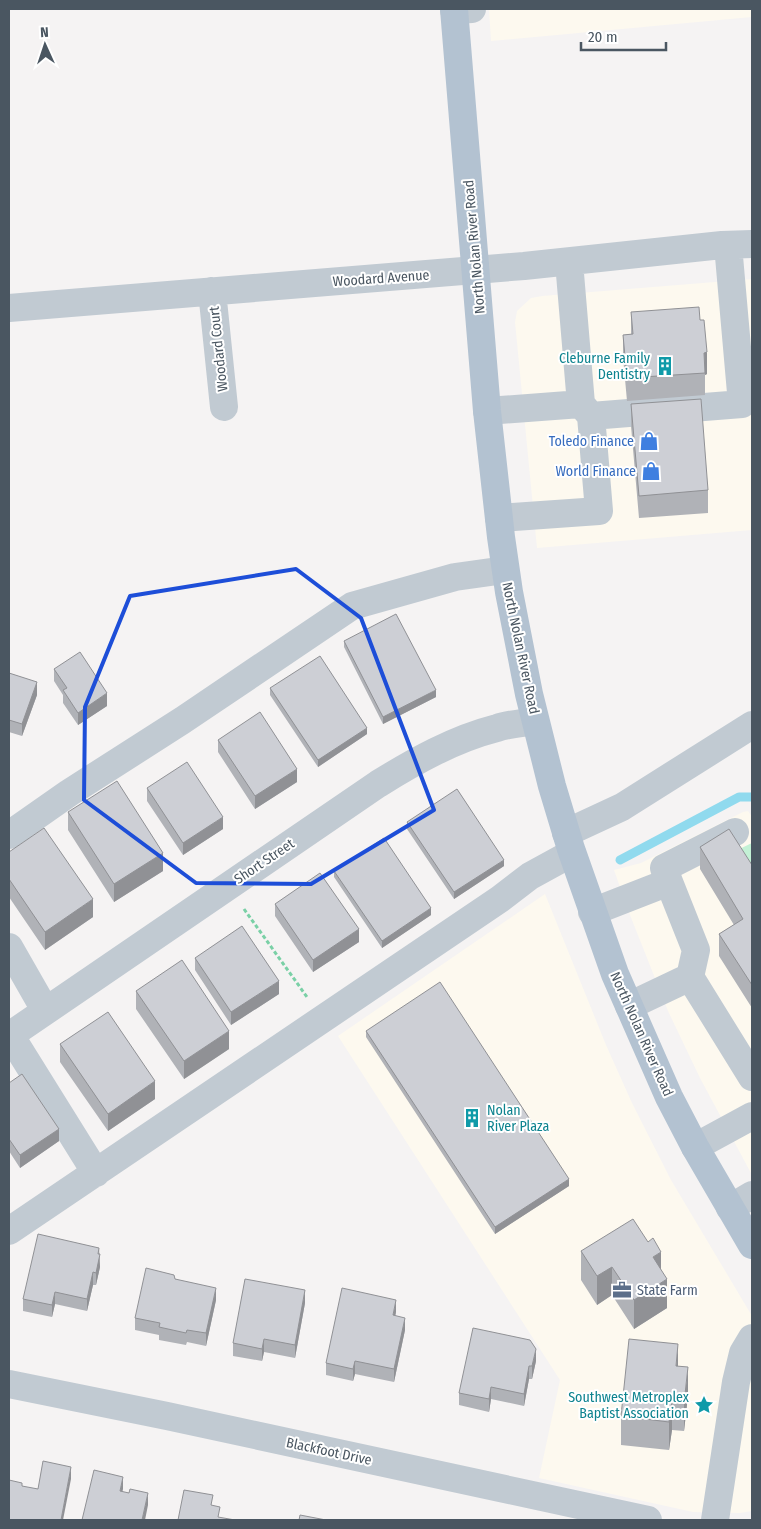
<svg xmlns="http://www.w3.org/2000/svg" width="761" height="1529" viewBox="0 0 761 1529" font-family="'Fira Sans Condensed',sans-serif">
  <rect width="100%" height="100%" fill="#f5f3f3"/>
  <!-- commercial -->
  <path fill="#fdf9ef" d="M489,9h263v8l-261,24z
    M752,279v251l-215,18 -22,-226 2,-11 14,-13 11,-2z
    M748,811l4,6v358l-52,-97 -32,-67 -38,-96 -16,-45 27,-7 102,-51z
    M545,894l61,151 26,58 39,77 81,136v195l-12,2 -47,-1 -154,-34 21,-98 -222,-344z"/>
  <!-- green -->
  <path fill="#c3f1d5" d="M752,843v44l-21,-34z"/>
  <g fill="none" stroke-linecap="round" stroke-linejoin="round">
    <!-- stream -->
    <path stroke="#90daee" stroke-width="9" d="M620,860l119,-63h13"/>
    <!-- path -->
    <path stroke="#7ad0a6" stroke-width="3" stroke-dasharray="4 2.5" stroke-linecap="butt" d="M244,909l63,88"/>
    <!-- minor -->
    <path stroke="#c1cad2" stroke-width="28" d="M454,10l18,-1
      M212,291l12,116
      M9,308l515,-42 198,-21 30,-1
      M487,411l94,-7
      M591,416l151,-12 -14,-159
      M499,518l100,-7 -8,-95 -10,-12 -12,-142
      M566,833l56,-26 130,-82
      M9,835l60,-42 114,-73 169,-114 103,-29 50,-7
      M592,912l77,-30 -5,-14 71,-36
      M9,947l36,63
      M690,977l62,100
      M629,1006l61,-29 6,-27 -27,-68
      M10,1035l86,138
      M9,1036l369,-252c37,-23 76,-45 119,-56 12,-4 26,-5 38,-7
      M695,1147l57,-31
      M730,1208l22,-13
      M9,1231l491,-332 30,-23 42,-23
      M9,1384l158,32 481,104
      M715,1520l21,-138 7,-29 9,-15"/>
    <!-- major -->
    <path stroke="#b3c2d1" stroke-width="28" d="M454,9l33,402 14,126 8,55 20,102 23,92 19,63 44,125 54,123 26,50 57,98"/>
  </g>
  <!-- wall -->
  <path fill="#b0b2b7" d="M631,312l69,8 7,54 -2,1v20l-78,6 -4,-44v-22l8,-1z
    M631,404l77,86v23l-69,5 -8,-92z
    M344,641l92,56 -53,27 -39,-77z
    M54,669l53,37 -29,19 -15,-22v-8l-9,-14z
    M9,673l28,22 -15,41 -13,-4z
    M270,688l97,46 -49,33 -48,-72z
    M218,740l79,42 -42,27 -37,-57z
    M147,788l76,41 -40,26 -36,-54z
    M68,812l95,59 -49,31 -46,-72z
    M407,822l97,44 -50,33 -47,-70z
    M700,847l52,18v143l-33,-52v-22l15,-9 -34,-56z
    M9,852l84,65 -48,33 -36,-53z
    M334,871l97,44 -49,33 -48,-71z
    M275,904l84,38 -46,30 -38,-56z
    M195,958l84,36 -48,31 -36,-55z
    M136,991l93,58 -45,30 -48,-70z
    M366,1031l203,155 -74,48 -129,-197z
    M60,1044l95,55 -47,32 -48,-69z
    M9,1083l50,58 -39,27 -11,-17z
    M581,1251l80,19 6,38 -33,21 -22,-34 -15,10 -16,-25z
    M99,1254l1,13 -4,18h-3l-6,26 -32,-7 -3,13 -29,-6v-12z
    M175,1279l41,21 -10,46 -19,-4 -1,3 -27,-5v-5l-24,-5v-12z
    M305,1303l-10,55 -31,-6 -2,9 -29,-5v-13z
    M396,1312l-1,4 10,14 -11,52 -39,-8 -2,7 -27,-6v-12z
    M536,1361l-4,18h-3l-5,27 -33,-7 -2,13 -30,-7v-12z
    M678,1366l10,30 -4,35 -12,-1 -3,20 -48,-5v-29z"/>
  <!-- shaded-wall -->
  <path fill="#909195" d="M707,352v22l-2,1 -1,-22z
    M37,682v13l-15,41v-12z
    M436,690v7l-53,27v-7z
    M107,693v13l-29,19v-12z
    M367,728v6l-49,33v-7z
    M297,769v13l-42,27v-13z
    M223,817v12l-40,26v-12z
    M163,853v18l-49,31v-18z
    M504,860v6l-50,33v-7z
    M93,899v18l-48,33v-18z
    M431,908v7l-49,33v-7z
    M359,929v13l-46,30v-12z
    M279,981v13l-48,31v-13z
    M229,1031v18l-45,30v-18z
    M155,1081v18l-47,32v-17z
    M59,1129v12l-39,27v-13z
    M569,1179v7l-74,48v-7z
    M99,1248l1,19 -4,18v-12z
    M661,1252v28l-8,-23z
    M612,1267v28l-15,10v-29z
    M93,1272v13l-6,26v-12z
    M667,1279v29l-33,21v-29z
    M216,1288v12l-10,46v-13z
    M305,1290v13l-10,55v-13z
    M55,1292v12l-3,13v-12z
    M396,1300v12l-3,15v-12z
    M405,1318v12l-11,52v-13z
    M264,1339v13l-2,9v-12z
    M678,1344v28l-2,-6z
    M536,1349v12l-4,18v-13z
    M355,1361v13l-2,7v-12z
    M529,1366v13l-5,27v-12z
    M688,1367v29l-4,35v-28z
    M491,1387v12l-2,13v-13z
    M672,1401v29l-3,20v-28z
    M71,1467v12l-8,41h-2z
    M123,1477v12l-3,14v-12z
    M148,1493v12l-3,15h-3z"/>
  <!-- building -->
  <path fill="#cdcfd5" stroke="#909195" d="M699,307l1,13h4l3,32 -3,1 1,20 -78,5 -4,-43 10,-1 -2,-22z
    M701,399l7,91 -69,6 -8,-92z
    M396,614l40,76 -53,27 -39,-76z
    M80,652l27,41 -29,20 -15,-23 4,-2 -13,-19z
    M320,656l47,72 -49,32 -48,-72z
    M9,673l28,9 -15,42 -13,-4z
    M260,712l37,57 -42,27 -37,-56z
    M187,762l36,55 -40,26 -36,-55z
    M117,781l46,72 -49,31 -46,-72z
    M457,789l47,71 -50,32 -47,-70z
    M44,828l49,71 -48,33 -36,-53v-27z
    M729,829l23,36v120l-33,-51 24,-15 -43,-72z
    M384,838l47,70 -49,33 -48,-70z
    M320,873l39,56 -46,31 -38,-56z
    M242,926l37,55 -48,31 -36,-54z
    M182,960l47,71 -45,30 -48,-70z
    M440,982l129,197 -74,48 -129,-196z
    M108,1012l47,69 -47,33 -48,-70z
    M22,1074l37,55 -39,26 -11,-16v-56z
    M633,1219l15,23 5,-4 8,14 -8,5 14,22 -33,21 -22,-33 -15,9 -16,-25z
    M38,1234l61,14 -1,6h2l-4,19 -3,-1 -6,27 -32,-7 -3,13 -29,-6z
    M146,1268l28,7 1,4 41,9 -10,45 -19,-3 -1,3 -27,-6 1,-4 -25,-5z
    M245,1279l60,11 -10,55 -31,-6 -2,10 -29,-6z
    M342,1288l54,12 -3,15 12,3 -11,51 -39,-8 -2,8 -27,-6z
    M473,1328l57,12 6,9 -4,17h-3l-5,28 -33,-7 -2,12 -30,-6z
    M629,1339l49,5 -2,22 12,1 -4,36 -12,-2 -3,21 -48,-6z
    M43,1461l28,6 -10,53h-52v-40l13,3v3l16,3z
    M94,1470l29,7 -3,14 9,2 1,-4 18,4 -6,27h-60z
    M184,1490l29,5 -2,10 9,2 -2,10 17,3h-57z
    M300,1515l26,5h-27z"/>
  <!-- marked area -->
  <path fill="none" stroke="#1d4ed8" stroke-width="4" stroke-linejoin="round" d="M296,569l65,49 73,192 -123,74 -115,-1 -112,-83 1,-93 45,-111z"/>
  <!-- icons -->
  <defs>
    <g id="building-bare" transform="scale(1.5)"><path d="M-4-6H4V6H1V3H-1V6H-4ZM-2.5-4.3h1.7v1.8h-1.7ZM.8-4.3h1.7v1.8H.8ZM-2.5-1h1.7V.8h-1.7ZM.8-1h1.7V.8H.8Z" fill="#0f9aa8" stroke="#fff" stroke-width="2.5" paint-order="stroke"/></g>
    <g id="shop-bare" transform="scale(1.5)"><path d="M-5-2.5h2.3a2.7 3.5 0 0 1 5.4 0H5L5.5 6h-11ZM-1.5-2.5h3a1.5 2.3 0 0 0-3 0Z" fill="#3f7fe0" stroke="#fff" stroke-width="2.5" paint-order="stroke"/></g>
    <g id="office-bare" transform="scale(1.5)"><path d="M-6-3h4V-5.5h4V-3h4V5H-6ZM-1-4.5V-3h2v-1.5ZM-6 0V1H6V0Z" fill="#5c6f8a" stroke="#fff" stroke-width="2.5" paint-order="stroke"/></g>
    <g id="sight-bare" transform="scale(1.5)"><path d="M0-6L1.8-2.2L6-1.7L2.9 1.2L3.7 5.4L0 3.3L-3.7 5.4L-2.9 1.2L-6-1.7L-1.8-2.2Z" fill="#0f9aa8" stroke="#fff" stroke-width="2.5" paint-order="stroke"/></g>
  </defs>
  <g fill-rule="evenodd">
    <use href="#building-bare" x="665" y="366"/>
    <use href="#shop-bare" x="649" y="441"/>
    <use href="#shop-bare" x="651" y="471"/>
    <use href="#building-bare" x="472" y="1118"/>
    <use href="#office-bare" x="622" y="1290"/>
    <use href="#sight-bare" x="704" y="1405"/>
  </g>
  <g text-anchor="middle" stroke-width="4" stroke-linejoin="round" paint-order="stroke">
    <!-- street labels -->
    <g font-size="14" fill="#4a5661" stroke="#fff">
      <text transform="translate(474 247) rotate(-95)" y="5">North Nolan River Road</text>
      <text transform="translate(381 278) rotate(-4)" y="5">Woodard Avenue</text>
      <text transform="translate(218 349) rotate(-96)" y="5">Woodard Court</text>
      <text transform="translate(521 648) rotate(78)" y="5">North Nolan River Road</text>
      <text transform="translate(264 861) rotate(-34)" y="5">Short Street</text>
      <text transform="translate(642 1034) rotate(66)" y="5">North Nolan River Road</text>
      <text transform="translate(329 1451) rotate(12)" y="5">Blackfoot Drive</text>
    </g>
    <!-- culture labels -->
    <g font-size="14" fill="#0d838f" stroke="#fff" text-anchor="end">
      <text x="650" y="363">Cleburne Family<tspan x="650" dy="16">Dentistry</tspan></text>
      <text x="487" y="1115" text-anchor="start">Nolan<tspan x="487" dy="16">River Plaza</tspan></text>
      <text x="689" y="1402">Southwest Metroplex<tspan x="689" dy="16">Baptist Association</tspan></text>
    </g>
    <!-- shop labels -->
    <g font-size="14" fill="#366cbe" stroke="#fff" text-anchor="end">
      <text x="634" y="446">Toledo Finance</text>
      <text x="636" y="476">World Finance</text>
    </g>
    <!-- service labels -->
    <g font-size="14" fill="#4e5e75" stroke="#fff" text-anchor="start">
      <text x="637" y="1295">State Farm</text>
    </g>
  </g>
  <!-- border -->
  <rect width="761" height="1529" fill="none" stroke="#4a5661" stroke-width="20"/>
  <!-- north arrow -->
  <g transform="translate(45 45) rotate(357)" stroke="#ffffff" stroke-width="4" paint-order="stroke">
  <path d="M0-4L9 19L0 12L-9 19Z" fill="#4a5661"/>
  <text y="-8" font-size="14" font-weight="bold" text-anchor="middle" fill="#4a5661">N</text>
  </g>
  <!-- scale -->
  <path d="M581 42v8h85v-8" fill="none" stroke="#4a5661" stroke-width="2.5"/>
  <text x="588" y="42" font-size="15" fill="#4a5661" stroke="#ffffff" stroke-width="4" paint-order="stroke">20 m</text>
</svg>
